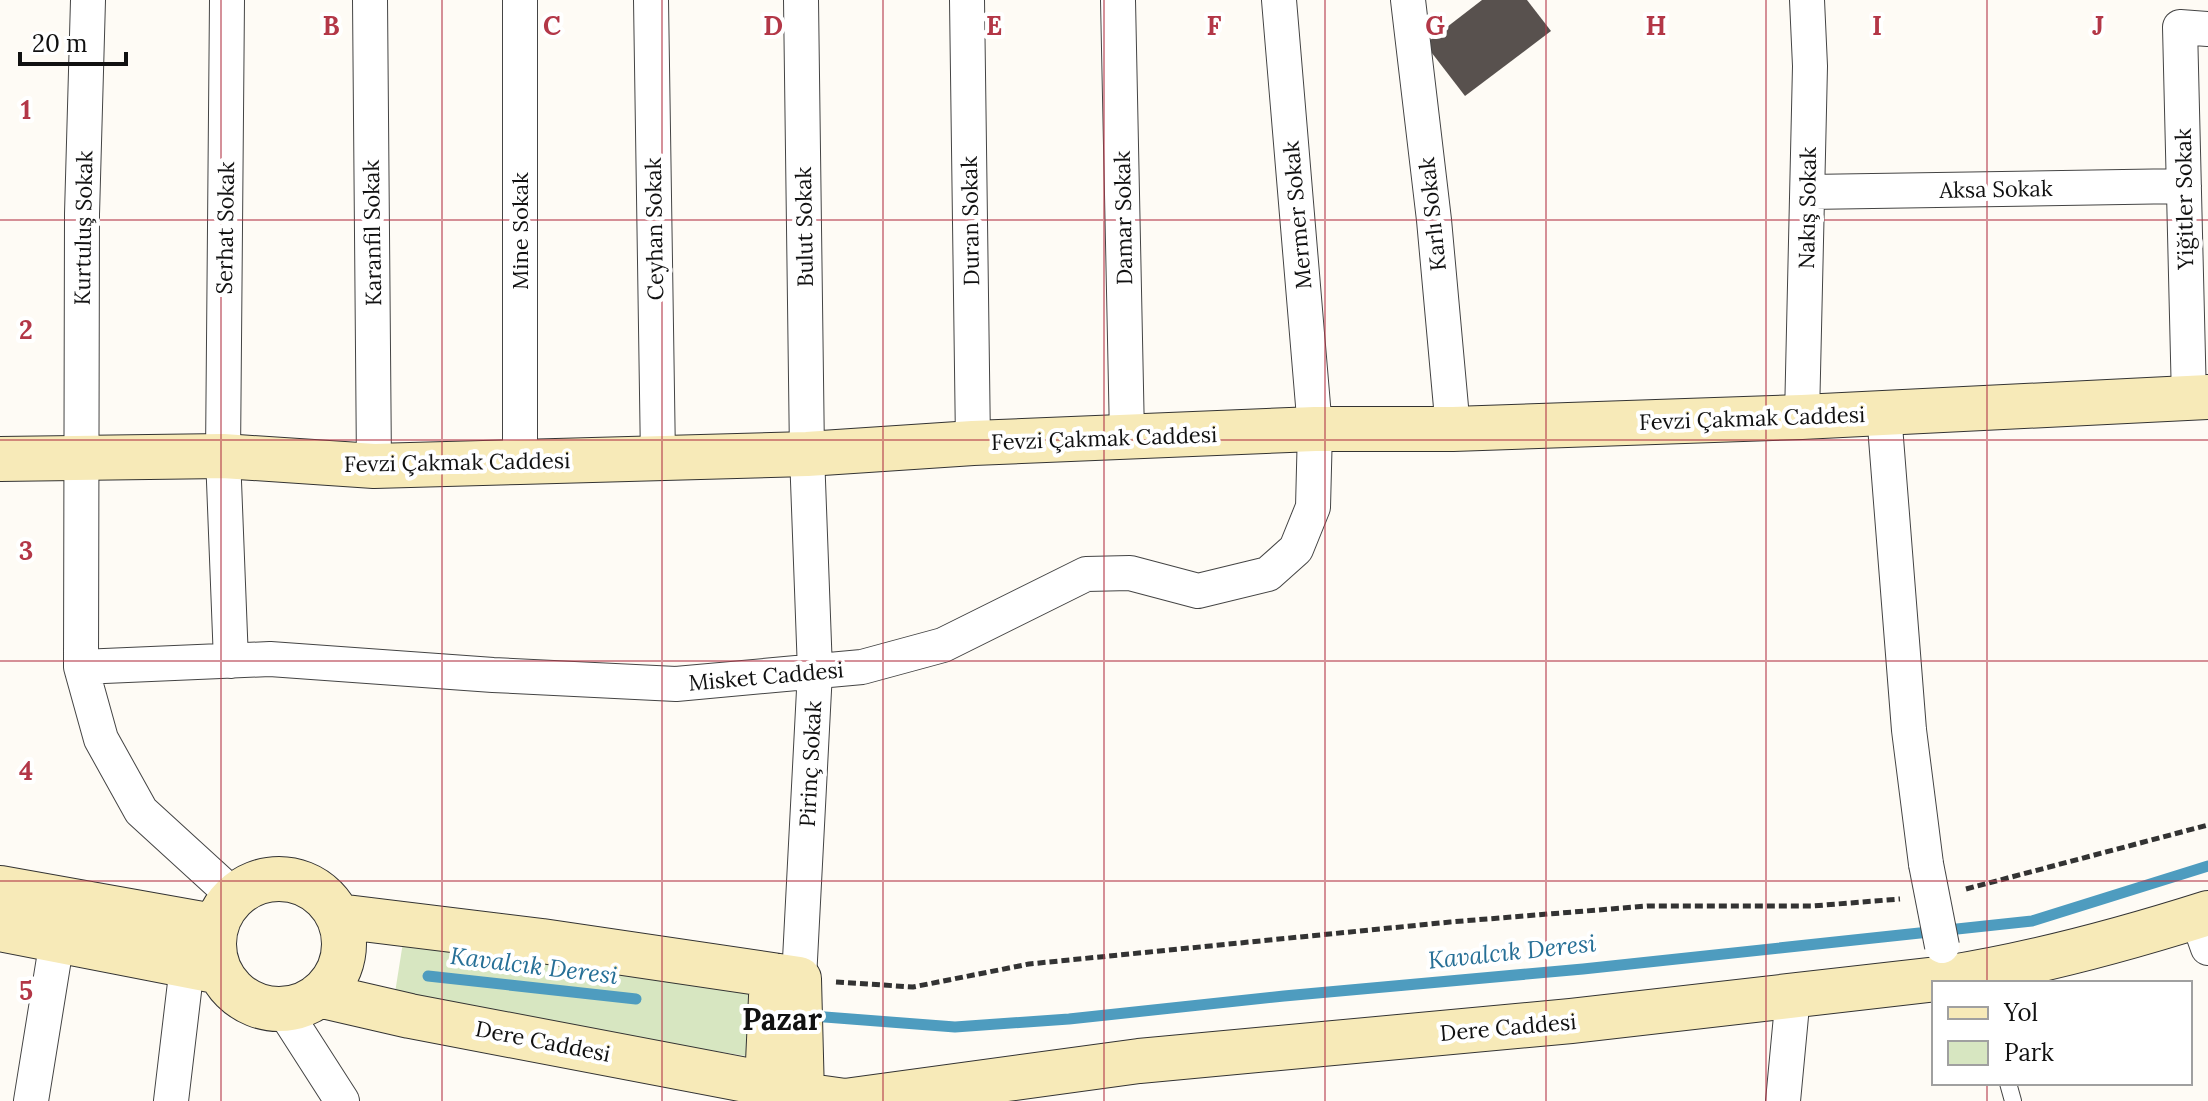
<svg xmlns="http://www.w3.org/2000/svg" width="2208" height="1101" viewBox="0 0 2208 1101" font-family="Lora,serif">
  <rect width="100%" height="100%" fill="#fefbf5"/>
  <!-- green -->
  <path fill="#d7e6c1" d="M404,936l358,57 -10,64 -358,-58z"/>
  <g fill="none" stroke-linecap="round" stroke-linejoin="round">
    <!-- stream -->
    <path stroke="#4e9cbf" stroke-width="11" d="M428,976l208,23
      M812,1016l143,11 114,-8 215,-23 299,-27 449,-48 176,-55"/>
  </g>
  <!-- building -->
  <path fill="#58514e" d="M1482,0h45l24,31 -86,65 -40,-52z"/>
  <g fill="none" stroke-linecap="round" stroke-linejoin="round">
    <!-- lane casing -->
    <g stroke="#444" stroke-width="18">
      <path id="lane" d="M2008,1083l5,18"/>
    </g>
    <!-- street casing -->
    <g stroke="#444" stroke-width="36">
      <path id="street" d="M88,0l-6,214 -1,453 20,72 40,72 93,85
        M227,0l-4,456 8,205
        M370,0l4,466
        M520,0v462
        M651,0l7,458
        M967,0l6,443
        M1118,0l9,436
        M1408,0l26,220 19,209
        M1808,192l376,-6
        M2189,399l-9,-372 28,2
        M1884,413l25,317 17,134
        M1802,417l8,-351 -3,-66
        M81,667l189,-8 223,16 183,9 186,-17 81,-22 143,-71 44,-1 68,18 70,-17 28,-25 17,-42 2,-78 -36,-429
        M2197,917l11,31
        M799,979l16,-308 -8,-217 -6,-454
        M283,1009l59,92
        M31,1101l26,-161
        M171,1101l16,-135
        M1783,1101l10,-106"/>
    </g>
    <!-- secondary casing -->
    <g stroke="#333" stroke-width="46">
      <path id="secondary" d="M0,459l223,-3 151,10 146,-4 287,-8 166,-11 342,-14h138l349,-12 406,-20
        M214 944a65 65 0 1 1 130 0a65 65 0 1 1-130 0Z
        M0,888l213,38
        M338,916l204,25 257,38 3,116
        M0,929l220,43
        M319,995l91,21 357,68 35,11 43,6 294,-40 432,-40 375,-43c88,-14 177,-38 262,-65
        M767,1084l5,-109"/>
    </g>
    <!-- path -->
    <path stroke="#333" stroke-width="5" stroke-dasharray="8 4" stroke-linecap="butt" d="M1966,889l242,-64
      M836,982l77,5 116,-23 421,-42 197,-16h165l88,-7"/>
    <!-- lane -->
    <use href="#lane" stroke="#fff" stroke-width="16"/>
    <!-- street -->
    <use href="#street" stroke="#fff" stroke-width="34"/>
    <!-- secondary -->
    <use href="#secondary" stroke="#f7eab8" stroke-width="44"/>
    <!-- street-bridge casing -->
    <g stroke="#444" stroke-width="36" stroke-linecap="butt">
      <path id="street-bridge" d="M1926,864l16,82"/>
    </g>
    <!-- street-bridge -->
    <use href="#street-bridge" stroke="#fff" stroke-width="34"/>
  </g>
  <!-- grid -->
  <path fill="none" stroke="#b33747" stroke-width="2" stroke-opacity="0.55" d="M221,0v1101M442,0v1101M662,0v1101M883,0v1101M1104,0v1101M1325,0v1101M1546,0v1101M1766,0v1101M1987,0v983M0,220h2208M0,440h2208M0,661h2208M0,881h2208M1987,1083v18"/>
  <g text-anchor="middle" stroke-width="8" stroke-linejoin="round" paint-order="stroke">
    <!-- street labels -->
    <g font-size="22" fill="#111" stroke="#fff">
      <text transform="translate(1996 189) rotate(-1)" y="8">Aksa Sokak</text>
      <text transform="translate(2184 199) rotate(-91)" y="8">Yiğitler Sokak</text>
      <text transform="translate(1807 208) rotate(-89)" y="8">Nakış Sokak</text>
      <text transform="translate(1432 214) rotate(-96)" y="8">Karlı Sokak</text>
      <text transform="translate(1297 215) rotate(-95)" y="8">Mermer Sokak</text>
      <text transform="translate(1123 218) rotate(-91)" y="8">Damar Sokak</text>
      <text transform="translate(970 221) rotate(-91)" y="8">Duran Sokak</text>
      <text transform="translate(804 227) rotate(-91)" y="8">Bulut Sokak</text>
      <text transform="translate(83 228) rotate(-89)" y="8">Kurtuluş Sokak</text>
      <text transform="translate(225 228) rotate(-89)" y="8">Serhat Sokak</text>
      <text transform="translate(654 229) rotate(-91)" y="8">Ceyhan Sokak</text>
      <text transform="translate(520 231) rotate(-90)" y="8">Mine Sokak</text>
      <text transform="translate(372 233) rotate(-91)" y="8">Karanfil Sokak</text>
      <text transform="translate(1752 418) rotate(-2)" y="8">Fevzi Çakmak Caddesi</text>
      <text transform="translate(1104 438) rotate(-2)" y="8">Fevzi Çakmak Caddesi</text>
      <text transform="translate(457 462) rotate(-1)" y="8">Fevzi Çakmak Caddesi</text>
      <text transform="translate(766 676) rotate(-5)" y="8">Misket Caddesi</text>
      <text transform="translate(810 764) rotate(-87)" y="8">Pirinç Sokak</text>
      <text transform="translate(1508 1027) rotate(-5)" y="8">Dere Caddesi</text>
      <text transform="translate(543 1041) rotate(11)" y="8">Dere Caddesi</text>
    </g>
    <!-- water labels -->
    <g font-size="24" font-style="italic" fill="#266f96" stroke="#fff">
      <text transform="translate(1512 952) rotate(-6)" y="8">Kavalcık Deresi</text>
      <text transform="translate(534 966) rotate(7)" y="8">Kavalcık Deresi</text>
    </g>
    <!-- district labels -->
    <g font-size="30" font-weight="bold" fill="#111" stroke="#fff">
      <text x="782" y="1030">Pazar</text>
    </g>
  </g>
  <g font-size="26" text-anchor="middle" font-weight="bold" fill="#b33747" stroke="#fff" stroke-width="8" stroke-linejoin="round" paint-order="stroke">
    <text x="331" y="35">B</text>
    <text x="552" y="35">C</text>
    <text x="773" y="35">D</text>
    <text x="994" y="35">E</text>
    <text x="1214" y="35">F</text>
    <text x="1435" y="35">G</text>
    <text x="1656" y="35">H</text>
    <text x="1877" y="35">I</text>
    <text x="2098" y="35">J</text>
    <text x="26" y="119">1</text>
    <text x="26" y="339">2</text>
    <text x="26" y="560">3</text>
    <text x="26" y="780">4</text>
    <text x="26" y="1000">5</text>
  </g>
  <!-- legend -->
  <rect x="1932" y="981" width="260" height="104" fill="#ffffff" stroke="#a0a0a0" stroke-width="2"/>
  <rect x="1948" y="1007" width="40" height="12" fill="#f7eab8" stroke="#a0a0a0" stroke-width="2"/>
  <text x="2004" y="1021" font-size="24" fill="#111111">Yol</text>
  <rect x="1948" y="1041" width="40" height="24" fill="#d7e6c1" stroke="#a0a0a0" stroke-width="2"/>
  <text x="2004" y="1061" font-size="24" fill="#111111">Park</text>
  <!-- scale -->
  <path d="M20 52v12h106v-12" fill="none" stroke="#111111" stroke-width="4"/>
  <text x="32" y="52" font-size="24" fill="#111111" stroke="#ffffff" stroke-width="6" paint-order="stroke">20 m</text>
</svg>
